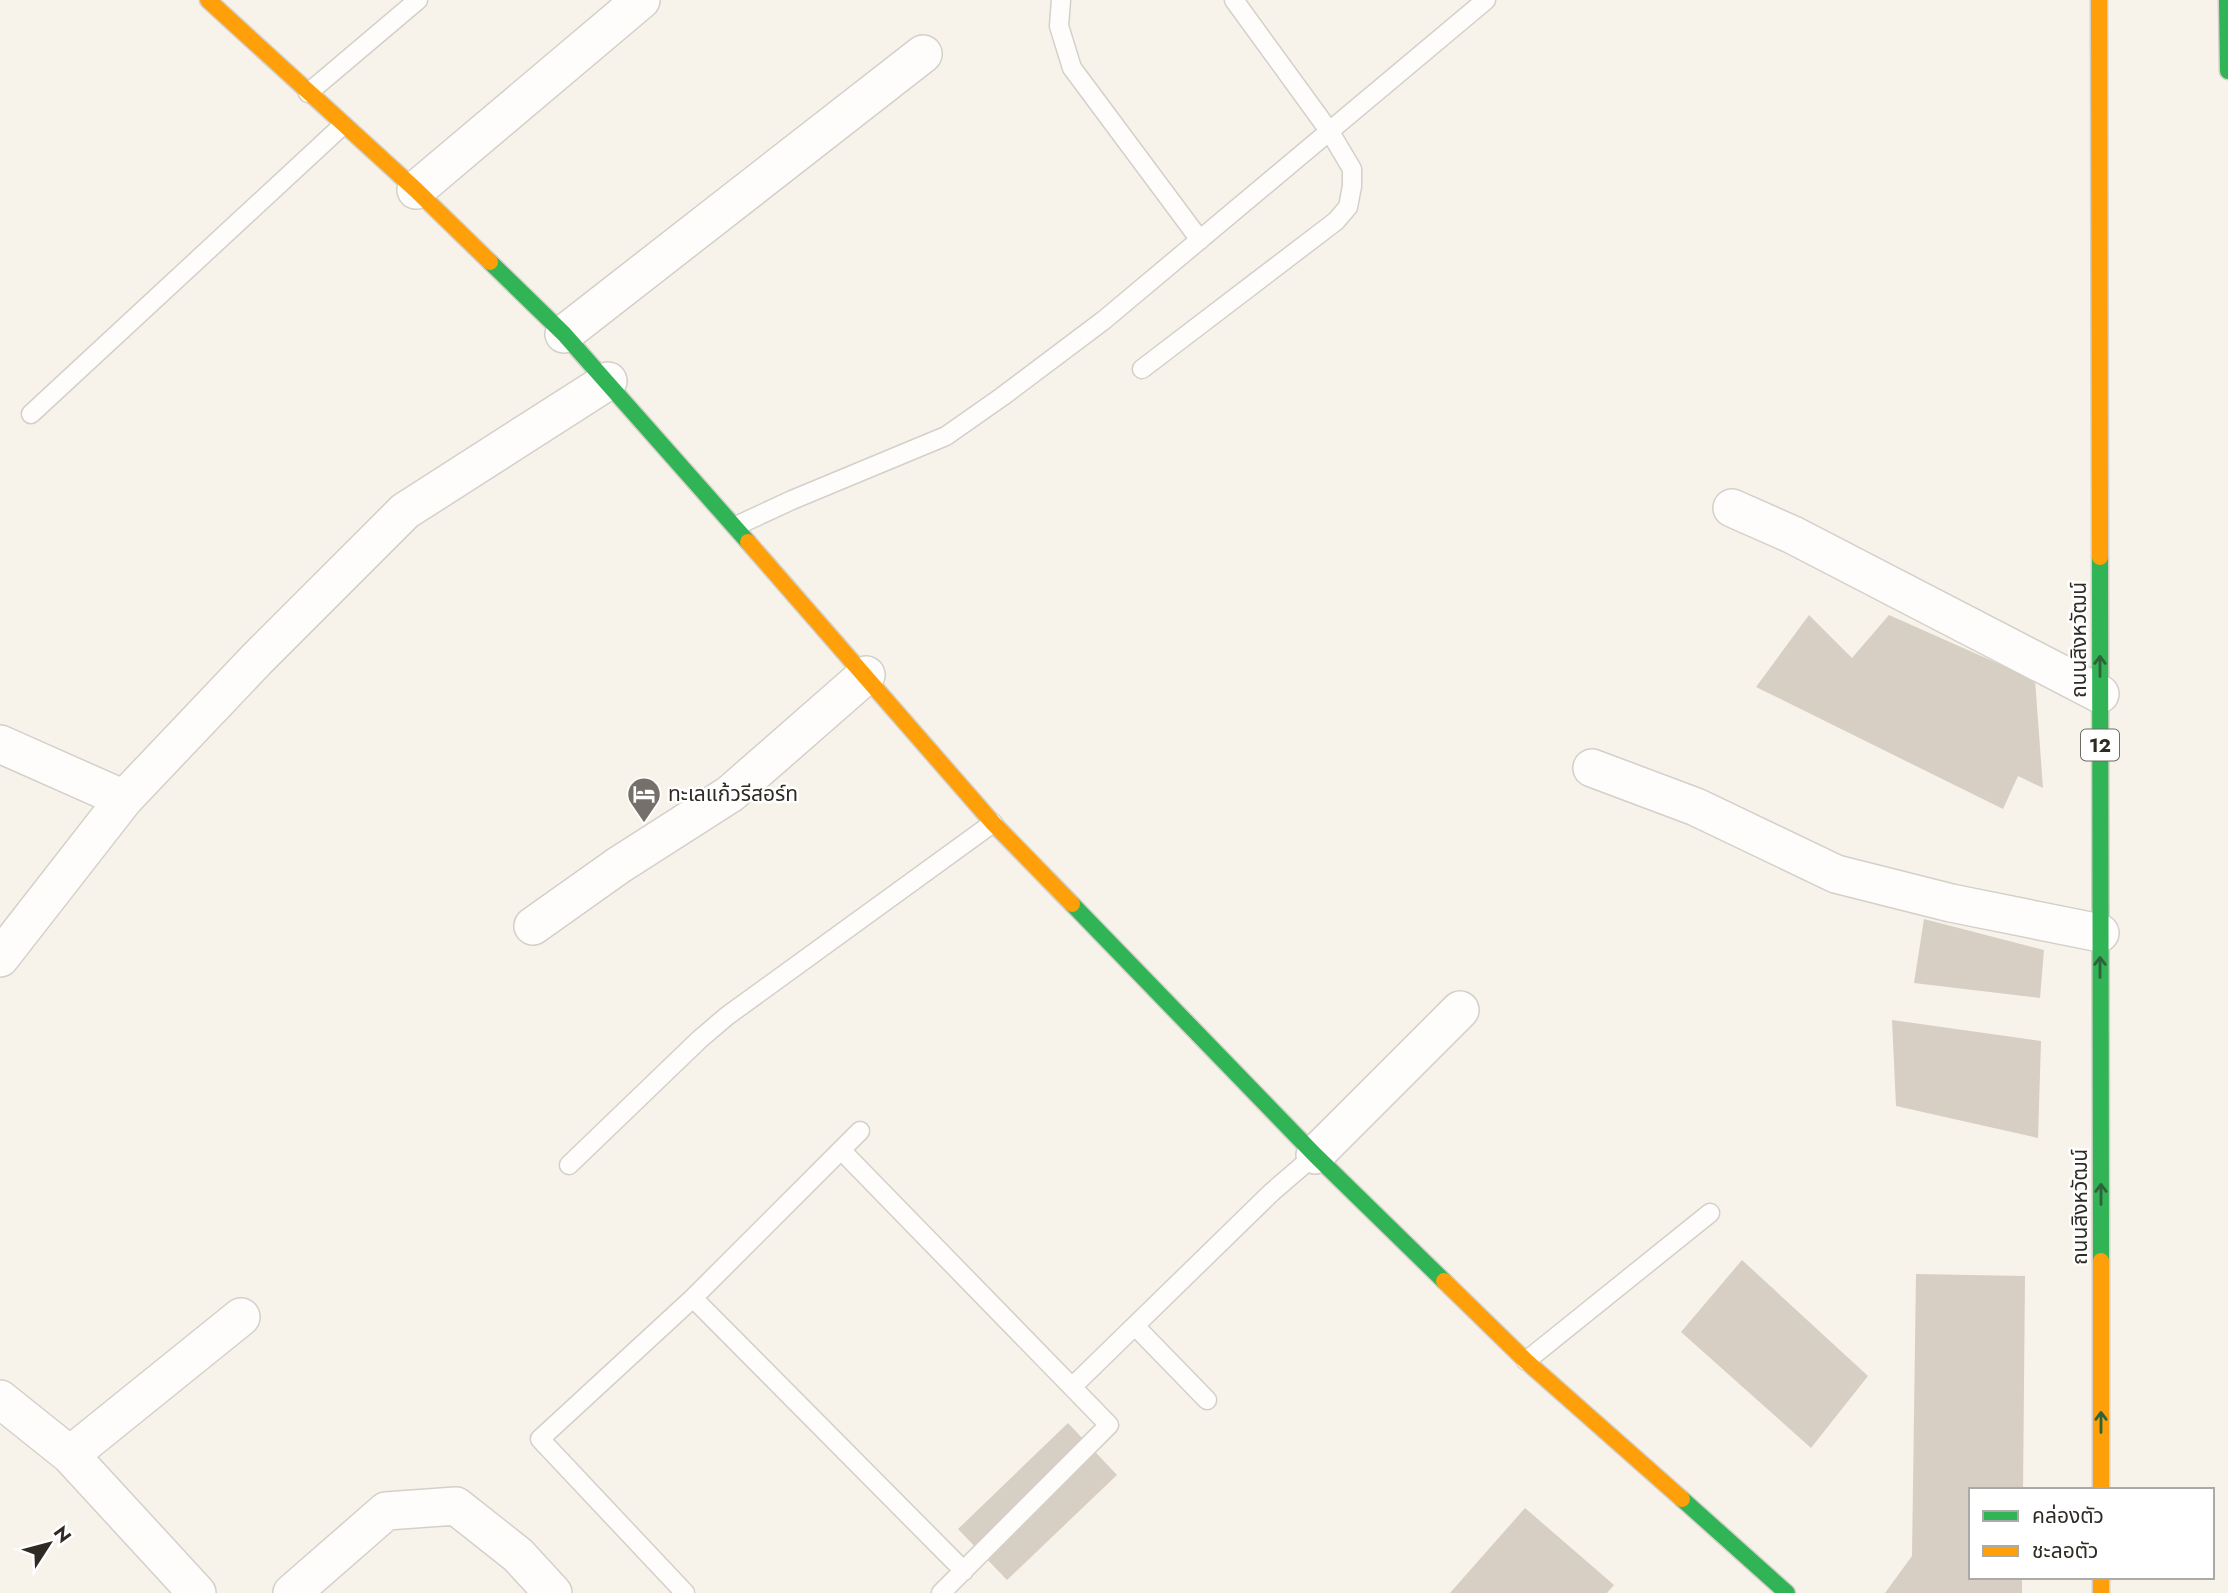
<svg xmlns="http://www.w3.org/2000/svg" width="2228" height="1593" viewBox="0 0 2228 1593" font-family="Jost,'Noto Sans Thai',sans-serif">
  <rect width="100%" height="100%" fill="#f7f3eb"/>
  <!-- building -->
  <path fill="#d7cec4" d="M1809,615l43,43 37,-43 146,65 8,108 -25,-12 -15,33 -247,-122z
    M1924,919l120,31 -4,48 -126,-15z
    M1892,1020l149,21 -3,97 -142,-32z
    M1742,1260l126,116 -57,72 -130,-116z
    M1916,1274l109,2 -2,214h-52v87h51v16h-137l27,-37z
    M1068,1423l49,52 -110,105 -49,-51z
    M1525,1508l89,77 -7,8h-157z"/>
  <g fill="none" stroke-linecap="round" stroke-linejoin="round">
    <!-- lane casing -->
    <g stroke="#d4d0c9" stroke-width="21">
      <path id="lane" d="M1061,0l-2,26 13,42 128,172
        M308,93l110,-93
        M1142,369l194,-148 12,-14 4,-21v-17l-22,-37 -96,-132
        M31,414l312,-289
        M736,526l56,-26 154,-64 57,-40 101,-76 382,-320
        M841,1150l268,275 -168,168
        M569,1165l131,-126 27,-23 266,-193
        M693,1298l271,273
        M1136,1327l71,73
        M1526,1361l184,-148
        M1072,1387l200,-195 43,-37
        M685,1593l-145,-154 153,-141 167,-167"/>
    </g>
    <!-- street casing -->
    <g stroke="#d4d0c9" stroke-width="40">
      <path id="street" d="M416,190l225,-190
        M564,334l359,-280
        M1732,508l61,27 307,159
        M0,744l124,55
        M1592,768l104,39 140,67 115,29 149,30
        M533,926l86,-61 111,-71 136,-119
        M0,958l124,-159 133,-140 148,-148 203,-130
        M1315,1155l145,-145
        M0,1399l70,56 127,138
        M70,1455l171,-138
        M292,1593l94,-82 70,-5 62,49 35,38"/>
    </g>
    <!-- fast casing -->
    <g stroke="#d4d0c9" stroke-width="19">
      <path id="fast" d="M2227,0l1,71
        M490,262l74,72 184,208
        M2100,557l1,704
        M1072,904l243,251 129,126
        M1682,1499l105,94"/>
    </g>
    <!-- slow casing -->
    <g stroke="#d4d0c9" stroke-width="19">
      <path id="slow" d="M208,0l208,190 74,72
        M2099,0l1,557
        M748,542l245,281 79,81
        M2101,1261v229
        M1444,1281l82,80 156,138
        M2101,1577v16"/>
    </g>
    <!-- lane -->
    <use href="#lane" stroke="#fefdfc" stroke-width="18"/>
    <!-- street -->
    <use href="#street" stroke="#fefdfc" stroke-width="37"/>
    <!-- fast -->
    <use href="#fast" stroke="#30b455" stroke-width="16"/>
    <!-- slow -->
    <use href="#slow" stroke="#ff9f0a" stroke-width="16"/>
  </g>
  <!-- one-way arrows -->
  <defs><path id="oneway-shaft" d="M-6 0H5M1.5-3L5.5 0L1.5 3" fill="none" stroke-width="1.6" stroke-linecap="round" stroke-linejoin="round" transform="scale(1.75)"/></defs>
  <g stroke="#2f6238">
    <use href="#oneway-shaft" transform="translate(2100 666) rotate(-90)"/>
    <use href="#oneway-shaft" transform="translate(2100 967) rotate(-90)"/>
    <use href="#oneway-shaft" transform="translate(2101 1194) rotate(-90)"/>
    <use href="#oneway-shaft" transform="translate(2101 1422) rotate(-90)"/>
  </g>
  <!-- icons -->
  <defs>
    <g id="hotel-pin" transform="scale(1.75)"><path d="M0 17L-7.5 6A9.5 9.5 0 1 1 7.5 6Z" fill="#75716a" stroke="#fff"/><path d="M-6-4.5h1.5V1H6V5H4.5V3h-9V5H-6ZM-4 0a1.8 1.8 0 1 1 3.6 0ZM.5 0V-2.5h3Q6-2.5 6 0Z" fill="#fff"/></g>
  </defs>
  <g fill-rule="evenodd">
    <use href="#hotel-pin" x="644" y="794"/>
  </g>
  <g text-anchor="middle" stroke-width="5" stroke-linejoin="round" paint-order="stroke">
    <!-- shield labels -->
    <rect fill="#fff" stroke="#6d6b66" stroke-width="2" x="2081" y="729.5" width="38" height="31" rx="5"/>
    <g font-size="19" font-weight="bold" fill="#2f2b24">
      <text x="2100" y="752">12</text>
    </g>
    <!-- street labels -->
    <g font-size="21" fill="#2f2b24" stroke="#fff">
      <text transform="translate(2079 640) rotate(-90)" y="7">ถนนสิงหวัฒน์</text>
      <text transform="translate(2080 1207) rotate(-90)" y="7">ถนนสิงหวัฒน์</text>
    </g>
    <!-- poi labels -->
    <g font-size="21" fill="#2f2b24" stroke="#fff" text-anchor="start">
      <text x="668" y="801">ทะเลแก้วรีสอร์ท</text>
    </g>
  </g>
  <!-- legend -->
  <rect x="1969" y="1488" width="245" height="91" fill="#ffffff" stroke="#acaaa7" stroke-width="2"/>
  <rect x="1983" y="1511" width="35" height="10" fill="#30b455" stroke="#acaaa7" stroke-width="2"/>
  <text x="2032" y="1523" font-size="21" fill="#2f2b24">คล่องตัว</text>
  <rect x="1983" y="1546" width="35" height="10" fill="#ff9f0a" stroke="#acaaa7" stroke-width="2"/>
  <text x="2032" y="1558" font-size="21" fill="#2f2b24">ชะลอตัว</text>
  <!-- north arrow -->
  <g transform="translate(49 1544) rotate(54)" stroke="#ffffff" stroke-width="5" paint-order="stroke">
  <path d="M0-5L12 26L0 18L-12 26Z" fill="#2f2b24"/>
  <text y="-10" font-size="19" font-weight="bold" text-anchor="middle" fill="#2f2b24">N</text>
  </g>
</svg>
